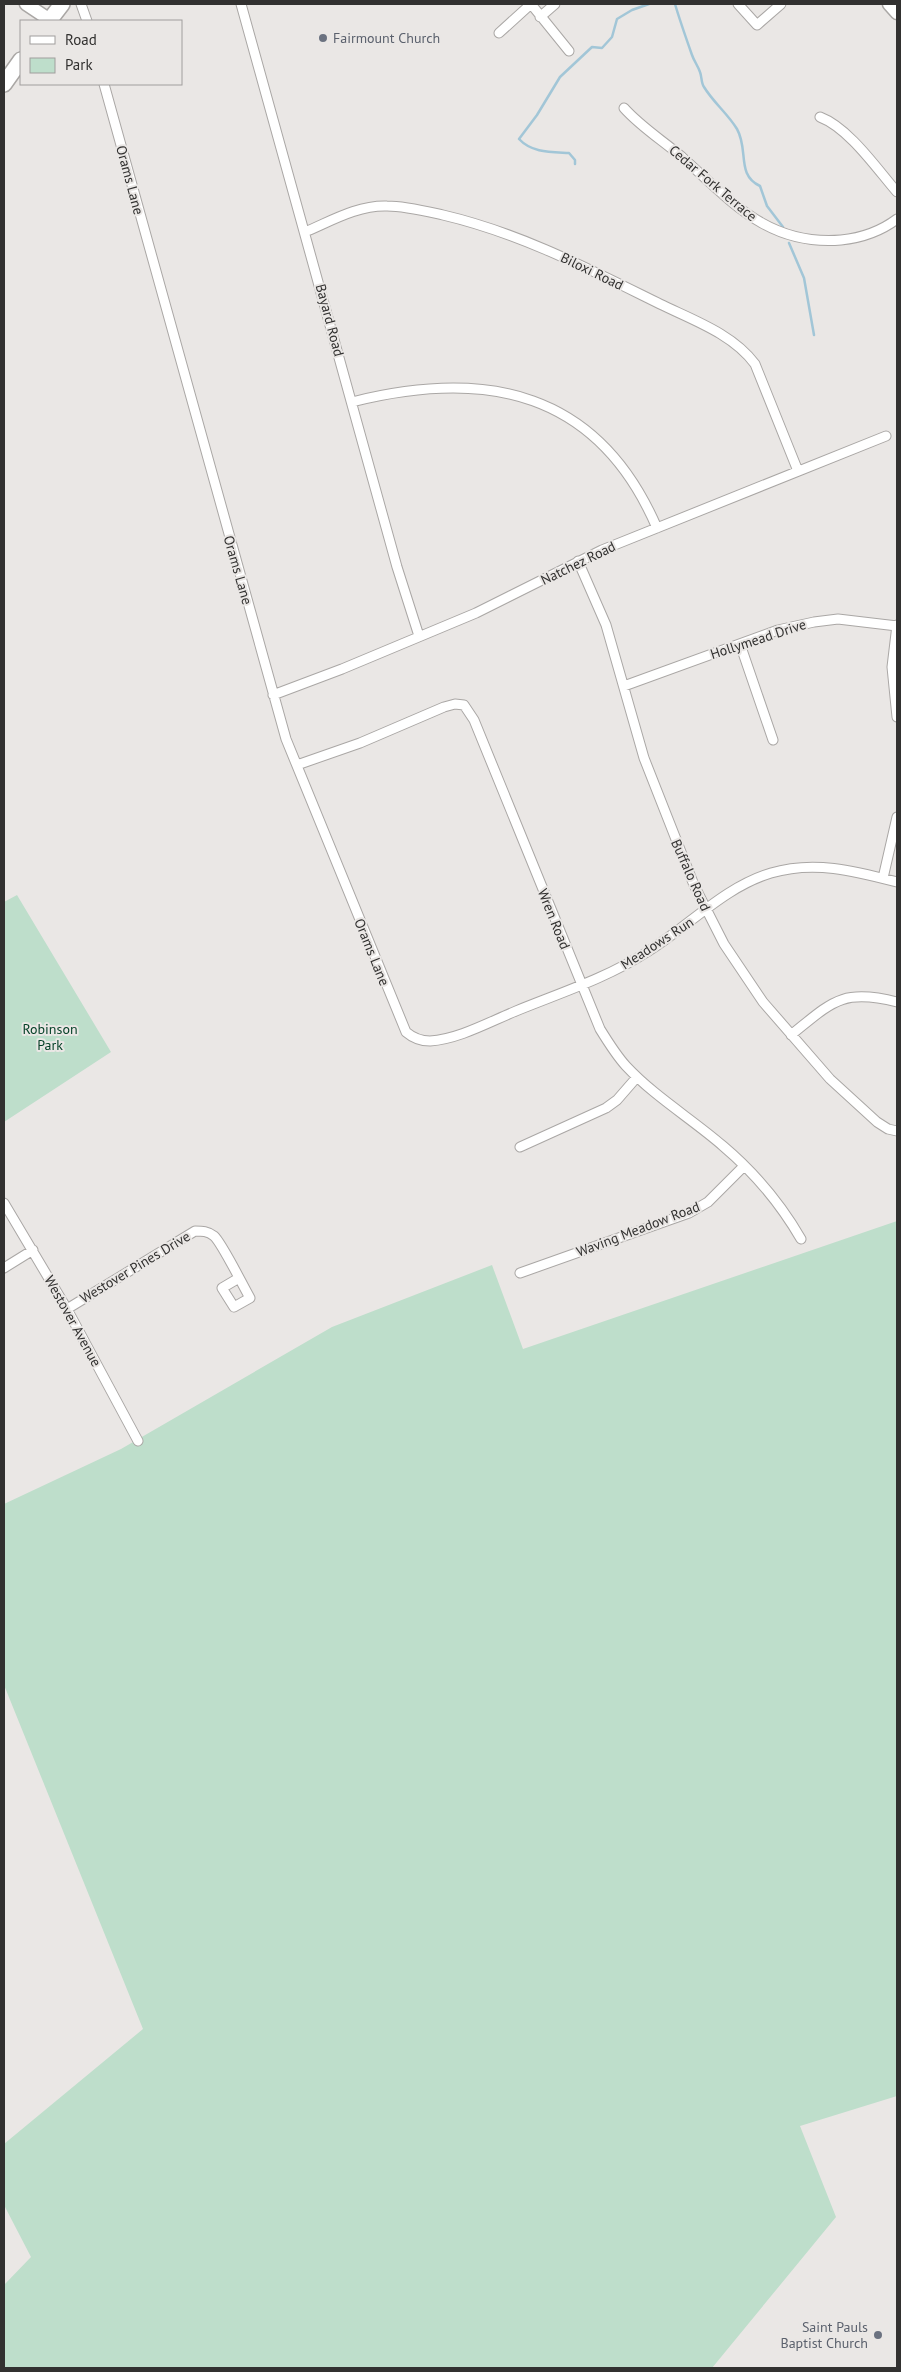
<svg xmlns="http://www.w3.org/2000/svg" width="901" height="2372" viewBox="0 0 901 2372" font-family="'PT Sans',sans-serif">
  <rect width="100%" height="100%" fill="#eae7e5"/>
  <!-- green -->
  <path fill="#bedecb" d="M17,895l94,157 -107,70v-220z
    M897,1221v875l-97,30 36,91 -124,151h-708v-83l27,-28 -27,-52v-61l139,-115 -139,-344v-181l117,-55 211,-122 160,-62 31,84z"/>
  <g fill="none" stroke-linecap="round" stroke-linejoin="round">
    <!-- stream -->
    <path stroke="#a2c6d7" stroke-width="2.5" d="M675,4c5,17 11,34 17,51 2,6 6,11 8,17 2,5 1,11 4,15 9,15 24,27 33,42 12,21 -1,46 23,57l7,20 16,21
      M575,164v-4l-6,-7c-18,-1 -37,0 -50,-14l18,-24 23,-38 32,-30 10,1 10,-11 5,-18 15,-9 17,-6
      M789,243l15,35 10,57"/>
    <!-- street casing -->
    <g stroke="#aaa7a5" stroke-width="11">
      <path id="street" d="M81,4l6,17
        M241,4l156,563 22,69
        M531,4l38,47
        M738,4l19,21 24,-21
        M540,17l15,-13
        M499,33l32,-29
        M104,84l182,655 120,293c7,6 15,9 24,9 29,-2 59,-19 86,-30 44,-18 91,-33 131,-59 41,-25 77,-65 124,-79 43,-13 84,-2 126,9
        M624,108c17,19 38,32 58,49 49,44 86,89 159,83 20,-2 40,-9 56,-21
        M820,117c29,11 57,52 77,75
        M305,232c26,-11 53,-27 82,-26 18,0 38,5 56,9 77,18 146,54 217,89 33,16 73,30 95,60l43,107
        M352,402c135,-34 246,-11 305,126
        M578,561l28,64 38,133 50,127 30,59 39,58 67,77 47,43 11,7 9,2
        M897,625l-5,42 5,50
        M740,644l33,96
        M624,686l154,-56 36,-8 24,-3 59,7
        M273,695l69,-26 134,-56 126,-63 284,-114
        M297,765l63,-22 84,-36 11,-3 9,1 10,15 126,309c8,13 16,26 26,37 29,31 66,53 97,80 32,27 57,57 78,93
        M883,878l14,-61
        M791,1035c41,-33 51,-47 106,-33
        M520,1147l86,-39 11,-8 20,-23
        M4,1203l63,106 71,132
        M4,1268l29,-18
        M520,1273l169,-60 19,-11 36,-36
        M67,1309l128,-78c7,0 13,0 19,5 8,7 29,50 36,62l-16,9 -12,-19 17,-10"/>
    </g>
    <!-- secondary casing -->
    <g stroke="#aaa7a5" stroke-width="15">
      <path id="secondary" d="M26,4l24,16
        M889,4l8,9"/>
    </g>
    <!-- primary casing -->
    <g stroke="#aaa7a5" stroke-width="18">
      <path id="primary" d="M49,21l13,-17
        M4,84l17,-24"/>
    </g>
    <!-- street -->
    <use href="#street" stroke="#fff" stroke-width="9"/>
    <!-- secondary -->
    <use href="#secondary" stroke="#fff" stroke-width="12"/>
    <!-- primary -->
    <use href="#primary" stroke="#fff" stroke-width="15"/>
  </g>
  <!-- markers -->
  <g fill="#6b7280" stroke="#eae7e5" stroke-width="2">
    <circle cx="323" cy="38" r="5"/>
    <circle cx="878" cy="2335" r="5"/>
  </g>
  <g text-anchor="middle" stroke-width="4" stroke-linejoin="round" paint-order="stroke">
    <!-- worship labels -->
    <g font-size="14" fill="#5b616d" stroke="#eae7e5" text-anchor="start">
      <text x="333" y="43">Fairmount Church</text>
      <text x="868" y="2332" text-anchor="end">Saint Pauls<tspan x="868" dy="16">Baptist Church</tspan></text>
    </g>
    <!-- street labels -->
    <g font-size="14" fill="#323130" stroke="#eae7e5">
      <text transform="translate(130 180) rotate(75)" y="5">Orams Lane</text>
      <text transform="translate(713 183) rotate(40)" y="5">Cedar Fork Terrace</text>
      <text transform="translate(592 271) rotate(26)" y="5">Biloxi Road</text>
      <text transform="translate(330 320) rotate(75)" y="5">Bayard Road</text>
      <text transform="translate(578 563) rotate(-26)" y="5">Natchez Road</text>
      <text transform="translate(238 570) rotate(74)" y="5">Orams Lane</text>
      <text transform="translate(758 639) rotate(-18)" y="5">Hollymead Drive</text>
      <text transform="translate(691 875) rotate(66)" y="5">Buffalo Road</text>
      <text transform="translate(554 919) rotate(68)" y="5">Wren Road</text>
      <text transform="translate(657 943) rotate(-33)" y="5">Meadows Run</text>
      <text transform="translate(372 952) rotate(68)" y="5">Orams Lane</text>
      <text transform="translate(638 1229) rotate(-21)" y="5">Waving Meadow Road</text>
      <text transform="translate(135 1267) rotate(-31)" y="5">Westover Pines Drive</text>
      <text transform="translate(73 1321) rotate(61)" y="5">Westover Avenue</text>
    </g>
    <!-- park labels -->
    <g font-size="14" fill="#003e24" stroke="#eae7e5">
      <text x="50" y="1034">Robinson<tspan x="50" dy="16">Park</tspan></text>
    </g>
  </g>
  <!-- border -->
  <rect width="901" height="2372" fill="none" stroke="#323130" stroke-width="10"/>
  <!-- legend -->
  <rect x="20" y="20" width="162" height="65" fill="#eae7e5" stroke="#a09e9d"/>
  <rect x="30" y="36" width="25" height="8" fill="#ffffff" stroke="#a09e9d"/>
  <text x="65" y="45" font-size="15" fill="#323130">Road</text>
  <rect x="30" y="58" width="25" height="15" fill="#bedecb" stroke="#a09e9d"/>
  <text x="65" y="70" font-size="15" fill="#323130">Park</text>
</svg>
